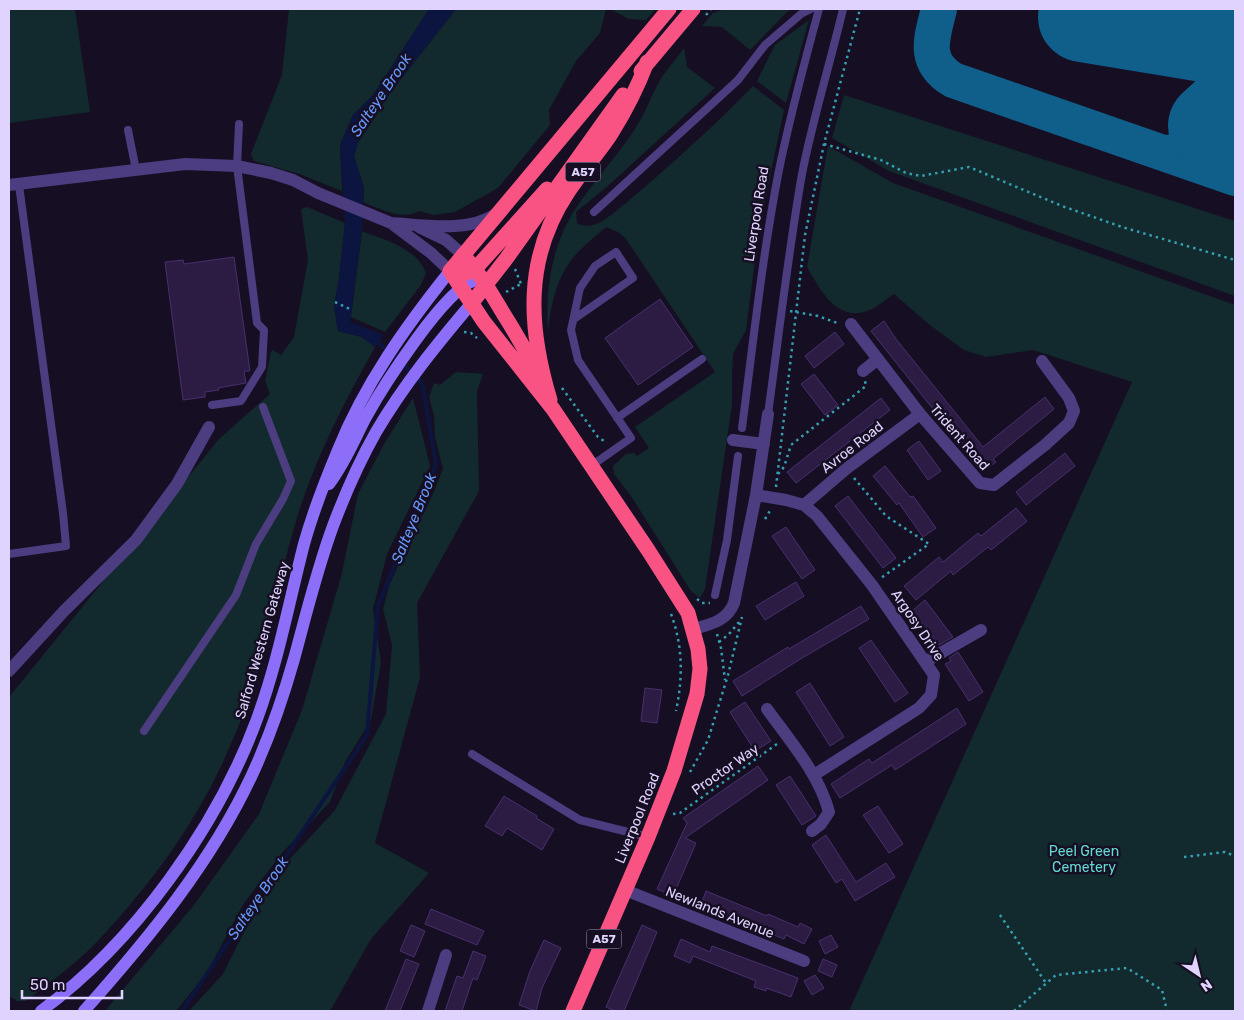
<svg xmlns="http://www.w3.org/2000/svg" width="1244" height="1020" viewBox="0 0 1244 1020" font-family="Rubik,sans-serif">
  <rect width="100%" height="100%" fill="#160f23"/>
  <!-- green -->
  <path fill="#12292d" d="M9,9h66l15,103 -81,11z
    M289,9h140l-56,86 -20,20 -13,30 2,46 -40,-16 -48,-14 -3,-7 31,-79z
    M456,9h150l-6,24 -24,28 -27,49 1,15 -52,63 -43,24 -22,3 -14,-4c-18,10 -38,-2 -56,-9l1,-14 -10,-32 4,-13 32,-50z
    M610,9h45l-9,11 -17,-1z
    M724,9h66l-40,41 -28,-23 -20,-1 11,-13z
    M809,20l-23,83 -29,-22 18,-36z
    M684,48l3,19 28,21 -106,97 -33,27 1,11c6,4 15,3 22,0 16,-9 39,-31 54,-43 34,-30 68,-61 100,-94l31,24 -25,119 -13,101 -13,24 -1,21v30l-27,184 -5,9 -9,-7 -60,-95 -17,-22 -1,-8 13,-12 8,-1 3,3 12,-8 -14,-21 80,-55 -89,-133 -8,-7 -12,-5c-10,8 -20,17 -29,26 -20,22 -26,50 -29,79 -3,-43 4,-88 28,-124 18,-27 41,-52 59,-79 10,-15 15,-31 24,-47 7,-12 17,-23 25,-34z
    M844,95l391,126v75l-346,-125 -57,-33z
    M828,146l65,37 342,122v706h-386l283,-629 -99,-32 -47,7 -22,-7 -33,-24 -37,-32c-8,5 -17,14 -27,17 -31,11 -47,-22 -60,-44z
    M307,207l38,16 -6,55 -5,28 4,25 24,6 13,10c-29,52 -55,102 -74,158 -18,55 -28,111 -43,166 -7,25 -17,50 -28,75 -32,76 -82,143 -139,202 -20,19 -43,36 -65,53h-9l-8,-5v-299l210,-258 51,-45 -5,-13 6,-29 2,-2 8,5 13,-18 14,-77 -7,-51z
    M362,231c23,9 55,17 64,42l-5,12 -36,47 -34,-15z
    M456,372l27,2 -6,18 2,99 -62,112 3,74 -45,166 54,30 -58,66 -41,72h-141l34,-37 35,-70 31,-44 46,-50 51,-96 6,-69 -9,-36 6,-23 16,-36 27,-54 11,-27 -8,-32 -1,-21 -5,-19 5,-14 6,2z
    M413,398l17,68 -43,88 -14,55 8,53 -10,58 -26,42 -15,40 -48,51 -38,50 -38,71 -30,37h-71l89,-106 65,-91 43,-104 40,-137 16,-79 26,-50z"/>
  <!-- water -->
  <path fill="#0c153f" d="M429,9h27l-66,84 -32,50 -4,13 10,32 -2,43 -12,91 34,13 -9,12 -13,-10 -24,-6 -4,-25 5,-28 6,-55 -5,-78 13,-30 20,-20z"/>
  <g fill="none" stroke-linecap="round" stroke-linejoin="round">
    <!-- stream -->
    <path stroke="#0c153f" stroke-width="4" d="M182,1011l185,-276 11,-129 58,-142 -13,-77 -4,-8 -43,-39"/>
    <!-- taxiway -->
    <path stroke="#105e8a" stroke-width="36" d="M939,9c-7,29 -17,52 14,71l282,98
      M1164,153c23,0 32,-12 49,-27"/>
    <!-- runway -->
    <path stroke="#105e8a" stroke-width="90" d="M1083,17l152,25
      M1213,126l22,-20"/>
  </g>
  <!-- building -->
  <path fill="#2c1c43" stroke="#482f6e" d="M234,257l16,114h-6l2,12 -28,5 1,2 -14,2v5l-22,3 -18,-138 18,-2 1,4z
    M660,299l33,48 -55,38 -33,-47z
    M884,321l12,18 87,108 62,-50 9,12 -61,50 3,3 -13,10 -112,-141z
    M835,332l9,12 -30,24 -9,-12z
    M814,374l24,31 -13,10 -24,-31z
    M881,398l9,12 -94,73 -9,-11z
    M919,441l22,30 -13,9 -21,-30z
    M1065,453l10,13 -49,39 -10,-13z
    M885,466l25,31 3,-1 23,32 -13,9 -24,-34 -2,2 -24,-29z
    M848,496l48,62 -13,10 -48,-62z
    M1016,508l11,13 -36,29 -3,-3 -35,28 -2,-4 -35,29 -12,-14 35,-29 4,5 35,-29 3,3z
    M786,527l29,43 -13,9 -30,-43z
    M796,582l8,14 -39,24 -9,-14z
    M925,600l28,37 -14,8 -27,-34z
    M861,606l8,13 -67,39 -60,38 -9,-15 55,-34 1,2z
    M871,640l37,53 -13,9 -36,-54z
    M958,652l25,40 -14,9 -24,-37 6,-3 -2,-3z
    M810,683l34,54 -14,9 -34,-54z
    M645,688l17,2 -5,33 -16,-2z
    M745,702l26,39 -16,10 -25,-39z
    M957,708l9,16 -71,46 -3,-5 -52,33 -9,-14 38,-25 3,4z
    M758,766l10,14 -83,58 11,5 -23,53 -16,-7 30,-66 -4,-5z
    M790,776l26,40 -14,9 -26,-40z
    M504,796l33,20 -1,2 18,11 -12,21 -35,-22 -5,8 -17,-10z
    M878,806l25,38 -14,9 -26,-38z
    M826,835l30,47 30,-19 9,14 -40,24 -13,-22 -6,4 -24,-38z
    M706,891l61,25 1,-2 30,13 2,-4 12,6 -8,15 -18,-9 -2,4 -30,-12 -1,2 -53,-22z
    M431,909l53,22 -7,14 -52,-21z
    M411,925l14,6 -11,26 -14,-6z
    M642,925l15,7 -33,79h-9l-9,-4z
    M831,935l7,12 -13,7 -6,-13z
    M681,939l29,13 2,-6 86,32 -7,19 -25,-9v3l-12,-4 2,-6 -63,-25 -3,7 -16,-7z
    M544,940l17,8 -19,40 -6,23 -17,-6 11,-34z
    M473,951l13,5 -9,24 -4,-2 -11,33h-17l12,-35 6,2z
    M406,959l13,5 -19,47h-15z
    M823,959l14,6 -5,12 -14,-6z
    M815,975l9,13 -12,7 -8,-14z"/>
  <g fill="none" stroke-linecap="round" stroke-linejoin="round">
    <!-- path -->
    <path stroke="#349fb0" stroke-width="2.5" stroke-dasharray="2.5 4" stroke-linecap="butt" d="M706,15l5,-6
      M824,144l57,16 25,13 15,3 48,-9 93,39 60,21 113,33
      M515,269l6,15
      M506,292l15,-8
      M335,302l17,8
      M790,311l28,5 22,8
      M464,332l7,1 6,5
      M562,388l36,49 9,6
      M778,474l6,-7 7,-22 75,-59 -1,-5
      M854,478l32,38 43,28 -48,34
      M776,487l29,-252 19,-91 36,-135
      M765,519l6,-10
      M697,599l5,4h8
      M671,614c12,32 12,63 5,97
      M717,634l4,14 4,32
      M719,642l10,-8 10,-12
      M690,772l18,-32 20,-65 14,-58
      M673,814l7,-1 97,-69
      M1184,857l41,-5 10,4
      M1000,915l46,68
      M1014,1011l42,-36 71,-7 35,22 5,21"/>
    <!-- lane -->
    <path stroke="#4c3c80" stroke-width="8" d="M128,130l8,40
      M594,212l144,-132 27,-35 36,-31 10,-5
      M574,319l59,-41 -17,-26 -21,14 -15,22 -9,42 7,30 53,78 -40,28
      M212,405l29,-4 21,-34 2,-37 -7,-7 -20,-157 2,-42
      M768,414c11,-80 20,-160 34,-240 11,-56 28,-110 41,-165
      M617,418l85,-59
      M742,428c11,-84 20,-169 36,-253 11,-56 26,-111 41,-166
      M9,554l57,-8 -3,-33 -44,-328
      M715,595l12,-55 11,-84
      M144,731l92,-136 20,-51 27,-45 8,-18 -28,-74
      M472,754l108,66 68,17"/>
    <!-- street -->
    <path stroke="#4c3c80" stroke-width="12" d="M9,185l176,-21 52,2 34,7 22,7 25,13 73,30 40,30 19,18
      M391,223c32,2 77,10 105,-9
      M419,227l27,13 17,15
      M851,324l69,90 60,69 14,2 51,-40 24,-22 5,-12 -5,-13 -27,-37
      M863,371l15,-12
      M733,440l31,4
      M756,495l30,5 18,5 13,11 55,69 62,90 -3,20 -12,13 -105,67
      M804,505l42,-36 74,-55
      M694,629c17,-5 33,-8 40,-26l22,-108 12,-81
      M925,662l56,-32
      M9,671l55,-60 72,-71 41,-56 32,-57
      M767,709c23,32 52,65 62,103l-8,12 -9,7
      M625,890l179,71
      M428,1011l18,-56"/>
    <!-- secondary -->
    <path stroke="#8d6ef9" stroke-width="12" d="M329,484c16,-21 25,-44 37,-67 15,-27 82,-134 111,-137l10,5
      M41,1011c93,-68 176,-184 216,-292 21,-57 32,-117 47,-175 9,-32 21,-63 34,-94 26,-65 68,-124 112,-179
      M84,1011c64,-72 127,-148 168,-236 17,-37 31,-77 42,-116 12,-44 23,-90 39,-133 12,-32 26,-64 43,-94 27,-46 61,-88 95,-128"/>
    <!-- highway -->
    <path stroke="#f85382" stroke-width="15" d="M641,71l52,-62
      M463,255c17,18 28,38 40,58 12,19 23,38 33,58
      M450,271l34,51 69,87 95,141 40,63 10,36 2,20 -3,25 -23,77 -26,66 -75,174
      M450,271l219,-262
      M450,271l14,3 12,-6 71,-79
      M471,304l35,-45 117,-164
      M550,400c-22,-73 -26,-142 18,-208 13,-20 30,-38 43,-58 15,-24 26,-45 36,-72"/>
  </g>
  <g text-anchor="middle" stroke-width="5" stroke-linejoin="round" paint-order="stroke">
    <!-- shield labels -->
    <g fill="#160f23" stroke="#a398bc" stroke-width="1">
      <rect x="565.5" y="162.5" width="35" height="19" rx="4"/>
      <rect x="586.5" y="929.5" width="35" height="19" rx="4"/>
    </g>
    <g font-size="12" font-weight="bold" fill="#e0d3fd">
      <text x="583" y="176">A57</text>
      <text x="604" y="943">A57</text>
    </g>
    <!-- street labels -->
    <g font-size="14" fill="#e0d3fd" stroke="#160f23">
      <text transform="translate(756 214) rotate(-81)" y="5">Liverpool Road</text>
      <text transform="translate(960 437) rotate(49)" y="5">Trident Road</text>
      <text transform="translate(852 447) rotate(-38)" y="5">Avroe Road</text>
      <text transform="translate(918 625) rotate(56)" y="5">Argosy Drive</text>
      <text transform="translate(262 640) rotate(-74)" y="5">Salford Western Gateway</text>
      <text transform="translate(725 769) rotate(-35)" y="5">Proctor Way</text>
      <text transform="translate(637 818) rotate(-68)" y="5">Liverpool Road</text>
      <text transform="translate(720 912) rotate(22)" y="5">Newlands Avenue</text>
    </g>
    <!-- park labels -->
    <g font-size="14" fill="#62dad4" stroke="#160f23">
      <text x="1084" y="856">Peel Green<tspan x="1084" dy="16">Cemetery</tspan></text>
    </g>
    <!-- water labels -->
    <g font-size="15" font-style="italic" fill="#6698f9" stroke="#160f23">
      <text transform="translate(381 95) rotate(-56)" y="5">Salteye Brook</text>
      <text transform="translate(414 518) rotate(-68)" y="5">Salteye Brook</text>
      <text transform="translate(258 898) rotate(-56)" y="5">Salteye Brook</text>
    </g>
  </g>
  <!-- border -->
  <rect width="1244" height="1020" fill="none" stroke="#e0d3fd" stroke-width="20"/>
  <!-- north arrow -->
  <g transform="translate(1199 975) rotate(145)" stroke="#160f23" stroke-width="4" paint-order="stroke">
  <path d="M0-4L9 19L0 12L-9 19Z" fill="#e0d3fd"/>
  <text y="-8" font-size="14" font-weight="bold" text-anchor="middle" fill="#e0d3fd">N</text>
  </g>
  <!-- scale -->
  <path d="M22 990v8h100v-8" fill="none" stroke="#e0d3fd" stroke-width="2.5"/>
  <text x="30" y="990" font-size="15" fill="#e0d3fd" stroke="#160f23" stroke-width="4" paint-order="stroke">50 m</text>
</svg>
